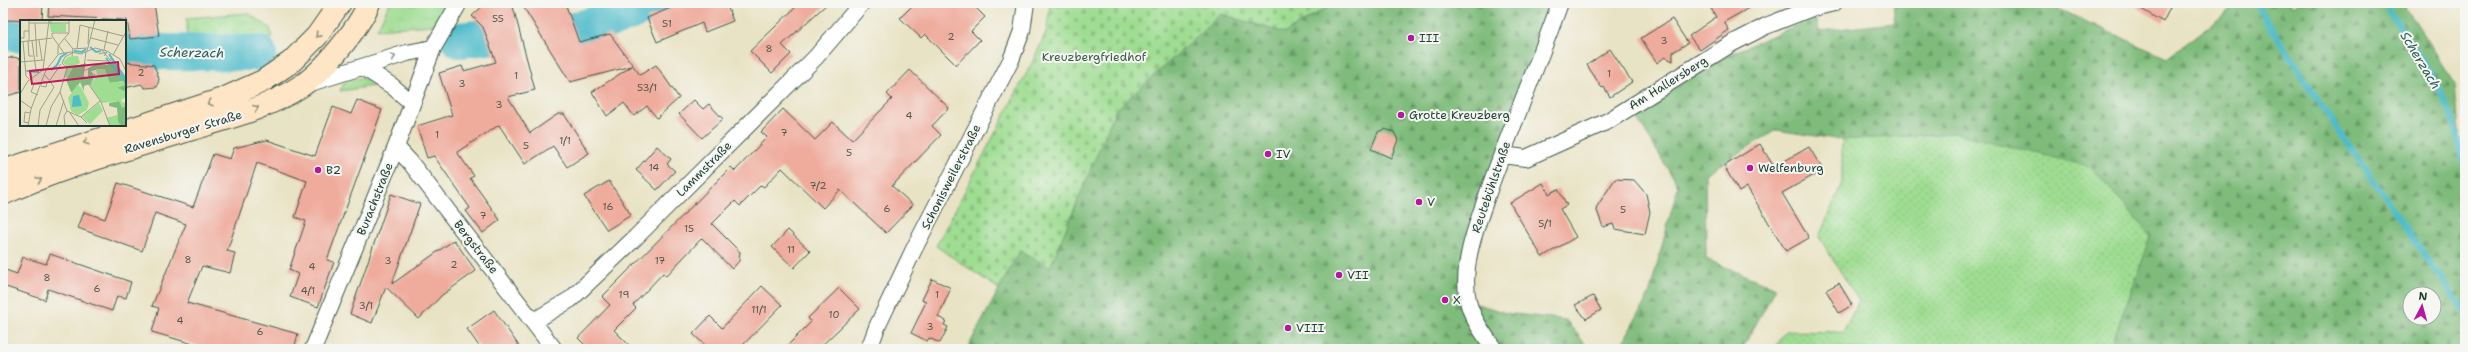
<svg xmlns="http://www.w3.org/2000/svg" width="2468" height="352" viewBox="0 0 2468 352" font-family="'Shantell Sans',sans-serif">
  <defs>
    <pattern id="grass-tufts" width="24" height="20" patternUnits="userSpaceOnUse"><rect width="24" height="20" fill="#9fdd92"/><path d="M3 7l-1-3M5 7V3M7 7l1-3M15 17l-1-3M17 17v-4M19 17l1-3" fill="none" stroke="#88bf7e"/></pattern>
    <pattern id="forest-firs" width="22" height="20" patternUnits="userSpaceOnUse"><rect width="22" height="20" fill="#7fbc7c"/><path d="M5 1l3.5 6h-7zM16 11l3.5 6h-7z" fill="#679a66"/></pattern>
    <pattern id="cemetery-stones" width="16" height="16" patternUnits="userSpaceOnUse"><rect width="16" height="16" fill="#9fdd92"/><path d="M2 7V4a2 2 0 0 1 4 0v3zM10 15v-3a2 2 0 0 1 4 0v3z" fill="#88bf7e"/></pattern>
    <pattern id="park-crowns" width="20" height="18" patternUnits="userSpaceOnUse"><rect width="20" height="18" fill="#9fdd92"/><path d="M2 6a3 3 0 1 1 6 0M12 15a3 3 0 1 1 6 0" fill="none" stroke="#88bf7e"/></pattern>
    <pattern id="garden-dots" width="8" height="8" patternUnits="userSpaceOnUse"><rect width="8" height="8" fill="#9fdd92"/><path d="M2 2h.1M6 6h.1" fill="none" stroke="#88bf7e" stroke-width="1.8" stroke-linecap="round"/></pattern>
  </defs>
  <rect width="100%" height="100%" fill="#f6f6f2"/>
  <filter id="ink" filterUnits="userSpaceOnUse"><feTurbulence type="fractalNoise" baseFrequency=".025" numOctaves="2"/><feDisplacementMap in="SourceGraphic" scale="8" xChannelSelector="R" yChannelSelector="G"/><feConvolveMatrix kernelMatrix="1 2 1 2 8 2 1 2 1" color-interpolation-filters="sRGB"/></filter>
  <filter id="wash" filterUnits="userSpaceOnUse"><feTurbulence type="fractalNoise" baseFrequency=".012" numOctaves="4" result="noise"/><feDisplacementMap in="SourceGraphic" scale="16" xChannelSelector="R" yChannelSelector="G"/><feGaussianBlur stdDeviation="0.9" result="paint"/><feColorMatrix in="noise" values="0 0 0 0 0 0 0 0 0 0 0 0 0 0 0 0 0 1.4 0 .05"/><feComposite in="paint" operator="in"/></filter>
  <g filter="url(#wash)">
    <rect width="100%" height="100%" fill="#e9e3c5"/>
    <!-- grass -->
    <path fill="url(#grass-tufts)" stroke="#5f8d63" d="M390,3h56l-13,22 -56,4z
      M360,78l15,3 5,4 -40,6 5,-9z"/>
    <!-- forest -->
    <path fill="url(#forest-firs)" stroke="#4f7c58" fill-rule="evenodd" d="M1334,3h224l-82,225 -8,73 38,12 60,7 23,29h-622l53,-99 30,17 65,-156 106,-97 64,19z
      M1893,3h152l122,55 73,-55h48l5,4 6,-4h104l52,82 10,114v150h-349l-3,-9 38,-103 -196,-104 -113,7 -66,-10 -71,44 1,85 70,29 -34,61h-123l30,-54 29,-109 -44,-73 94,-58 87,-38 4,14 76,-8zM2410,294h24v24h-24z"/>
    <!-- cemetery -->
    <path fill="url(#cemetery-stones)" stroke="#5f8d63" d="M1050,3h284l-49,30 -64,-19 -106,97 -65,156 -30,-16 -21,38 -63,-43 99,-189 12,-27z"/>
    <!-- park -->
    <path fill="url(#park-crowns)" stroke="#5f8d63" d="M248,13l22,15 2,11 -85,5v-26z"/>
    <!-- garden -->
    <path fill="url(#garden-dots)" stroke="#5f8d63" d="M1955,133l137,34 59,70 -38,103 3,9h-341l10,-18 58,1 16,-31 -40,-64 23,-54v-43z"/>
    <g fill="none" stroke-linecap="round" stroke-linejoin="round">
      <!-- stream -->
      <path stroke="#50bccb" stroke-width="6" d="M2255,3l77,118 133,192
        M2387,3l2,8 49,74 14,35 13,45"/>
      <!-- river -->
      <path stroke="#50bccb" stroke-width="36" d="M3,30l18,5
        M575,30l41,-12 38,-15
        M459,40l28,-3
        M125,49l38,3 96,1"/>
    </g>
    <g id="blocks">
      <!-- building -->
      <path fill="#efab9c" d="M3,3h40l-1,18 -39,-1z
        M49,3h105l5,33 -29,3 -3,-19 -79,-4z
        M486,3h26l23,87 -27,7 22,36 28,-19h6l25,39 -22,14 -14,-21 -28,18 -26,-39 -42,27 17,24 -4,2 30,42 -17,13 -17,-22 4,-3 -36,-52 -7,2 -10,-32 35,-11 -13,-42 23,-7 2,5 32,-9 -13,-35 -11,-11z
        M521,3h44l14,39 31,-8 30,41 16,-10 23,33 -22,20 -10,-12 -13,10 -10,-13 -17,13 -15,-24 40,-26 -62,16z
        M682,3h44l7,18 -28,11 -3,-9 -45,19 -10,-24z
        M800,3h28l-46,42 9,9 -19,19 -22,-22z
        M915,3h56l14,14 -14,14 9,9 -24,25 -31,-31 -4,4 -21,-20z
        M1708,3h50l-34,19 5,8 -29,20 -11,-14 27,-19z
        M2131,3h30l9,5 -7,14z
        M1672,19l16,24 -15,9v9l-8,-4 -8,6 -16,-25z
        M1610,49l22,33 -22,15 -6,-10 -2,1 -15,-23z
        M13,57l8,2v33l-18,5v-37z
        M125,62l29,3 5,14 -2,8 -12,1 -4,-4 -16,4z
        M910,70l39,38 -17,18 9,9 -49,51 21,19 -27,28 -46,-43 -17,18 -41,-40 -18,19 -3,-2 -21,21 -5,-5 -23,23 28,28 -1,9 -7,8 -30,-31 -36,38 -3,-3 -30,32 3,3 -22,22 19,19h-44l-11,-11 32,-33 -8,-8 129,-130 4,4 32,-34 -6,-5 22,-23 32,31 18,-18 19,18 40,-41 -5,-5z
        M357,100l25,10 -55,150 7,2 -16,45 -28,-10 8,-23 -9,-4 17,-49 -11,-4 12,-36 -50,-18 -30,88 8,2 -5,20 -28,-7 -15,37 111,31 -4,15h-84l-58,-17 7,-24 -7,-2 34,-82 -31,-11 -13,38 -64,-23 6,-16 21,7 13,-36 75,24 20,-53 17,5 4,-11 33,-8 48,16 18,-49 18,7z
        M694,100l9,9 6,-5 14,15 -21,19 -23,-24z
        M1384,129l10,3 4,8 -7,18 -20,-9 7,-17z
        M1760,144l14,23 35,-20 14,23 -41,23 27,45 -23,13 -39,-64 -8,5 -15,-26z
        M657,146l14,13 -4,5 8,7 -18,19 -21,-20z
        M1615,179l19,1 12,14 4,18 -5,22 -30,-5 -2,-5 -10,3 -7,-19z
        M609,181l22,34 -24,15 -23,-34z
        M1543,183l6,11 9,-5 9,16 -7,4 16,28 -34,20 -32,-54z
        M391,194l29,10 -28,80 62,-44 22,31 -34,24 -23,24 -33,-32 -14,36 -22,-9z
        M788,230l22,21 -16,17 -22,-21z
        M50,254l81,28 -5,16 -9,-2 -5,15 -64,-22 -3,11 -42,-14v-17l14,5 6,-17 23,7z
        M932,279l19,9 -13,29 8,4 -2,4 4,2 -8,16 -11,-5 -2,3 -16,-8 15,-31 -4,-2z
        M1839,283l13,22 -13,8 -13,-23z
        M762,286l20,19 -43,44h-30l-16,-15 17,-18 12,12z
        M839,288l21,21 -42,40h-34l27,-27 -3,-4z
        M1593,296l8,14 -15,9 -11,-14z
        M494,310l27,39h-40l-14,-20z"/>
    </g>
  </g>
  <g filter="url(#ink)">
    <use href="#blocks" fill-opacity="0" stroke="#3d564a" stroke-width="1"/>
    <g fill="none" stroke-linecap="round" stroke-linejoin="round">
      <!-- street casing -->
      <g stroke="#3d564a" stroke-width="18">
        <path id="street" d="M363,67l29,19 20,17
          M307,84l100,-31 26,-5
          M396,147l14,15 144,187
          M1502,155l24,3 82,-37 123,-77 35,-18 43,-17 25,-6
          M534,321l37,-22 65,-62 180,-180 46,-54
          M313,349l83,-202 37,-99 26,-45
          M869,349l8,-22 37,-78 97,-189 11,-29 4,-28
          M1494,349c-10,-15 -22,-30 -26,-48 -8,-38 11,-81 23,-117 22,-61 47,-120 69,-181"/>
      </g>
      <!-- secondary casing -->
      <g stroke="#3d564a" stroke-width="24">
        <path id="secondary" d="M3,171l220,-72 40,-18 28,-19 26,-26 23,-33
          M3,194c60,-28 126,-45 189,-65 37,-11 76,-21 109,-43 22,-14 58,-58 68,-83"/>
      </g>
      <!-- street -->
      <use href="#street" stroke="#fff" stroke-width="16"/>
      <!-- secondary -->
      <use href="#secondary" stroke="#fee5c5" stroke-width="22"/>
    </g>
    <!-- one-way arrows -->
    <defs><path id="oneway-chevron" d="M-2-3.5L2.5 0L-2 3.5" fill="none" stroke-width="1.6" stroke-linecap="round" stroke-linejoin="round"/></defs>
    <g stroke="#8e917c">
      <use href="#oneway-chevron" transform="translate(318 35) rotate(132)"/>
      <use href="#oneway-chevron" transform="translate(210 103) rotate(161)"/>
      <use href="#oneway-chevron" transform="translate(256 108) rotate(-22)"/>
      <use href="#oneway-chevron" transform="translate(86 142) rotate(163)"/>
      <use href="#oneway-chevron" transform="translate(39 180) rotate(-21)"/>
    </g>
    <use stroke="#8f9e9a" href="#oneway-chevron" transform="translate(393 57) rotate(-18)"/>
  </g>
  <!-- markers -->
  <g fill="#b5179e" stroke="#f6f6f2" stroke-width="1.5">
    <circle cx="1411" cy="38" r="4"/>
    <circle cx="1401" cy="115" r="4"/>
    <circle cx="1268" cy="154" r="4"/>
    <circle cx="1750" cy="168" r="4"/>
    <circle cx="318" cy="170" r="4"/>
    <circle cx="1419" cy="202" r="4"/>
    <circle cx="1339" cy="275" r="4"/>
    <circle cx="1445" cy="300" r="4"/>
    <circle cx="1288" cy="328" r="4"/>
  </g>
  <g text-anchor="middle" stroke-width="4" stroke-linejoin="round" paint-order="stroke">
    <!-- number labels -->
    <g font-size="10" fill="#53584e">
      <text x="498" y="22">55</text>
      <text x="667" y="27">51</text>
      <text x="951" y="40">2</text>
      <text x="1664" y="44">3</text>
      <text x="769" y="52">8</text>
      <text x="141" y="76">2</text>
      <text x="1609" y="77">1</text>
      <text x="516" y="79">1</text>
      <text x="462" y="87">3</text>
      <text x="647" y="91">53/1</text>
      <text x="499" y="108">3</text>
      <text x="909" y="119">4</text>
      <text x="784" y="136">7</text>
      <text x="437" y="138">1</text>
      <text x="565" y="144">1/1</text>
      <text x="526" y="149">5</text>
      <text x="849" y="156">5</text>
      <text x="654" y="171">14</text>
      <text x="818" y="189">7/2</text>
      <text x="608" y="210">16</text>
      <text x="887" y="212">6</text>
      <text x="1623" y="213">5</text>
      <text x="483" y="219">7</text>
      <text x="1545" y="227">5/1</text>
      <text x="689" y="232">15</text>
      <text x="791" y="253">11</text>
      <text x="188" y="263">8</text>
      <text x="388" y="264">3</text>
      <text x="660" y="264">17</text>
      <text x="454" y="268">2</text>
      <text x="312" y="270">4</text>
      <text x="47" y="281">8</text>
      <text x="97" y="292">6</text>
      <text x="308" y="294">4/1</text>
      <text x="624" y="298">19</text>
      <text x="937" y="298">1</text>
      <text x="366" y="309">3/1</text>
      <text x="759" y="313">11/1</text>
      <text x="834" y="318">10</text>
      <text x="180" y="324">4</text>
      <text x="930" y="330">3</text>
      <text x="260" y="335">6</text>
    </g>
    <!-- poi labels -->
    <g font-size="12" fill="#1f3d34" stroke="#f6f6f2" text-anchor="start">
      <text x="1419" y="42">III</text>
      <text x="1409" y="119">Grotte Kreuzberg</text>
      <text x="1276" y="158">IV</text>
      <text x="1758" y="172">Welfenburg</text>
      <text x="326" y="174">B2</text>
      <text x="1427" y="206">V</text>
      <text x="1347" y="279">VII</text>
      <text x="1453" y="304">X</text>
      <text x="1296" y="332">VIII</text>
    </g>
    <!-- park labels -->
    <g font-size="12" fill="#395d47" stroke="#f6f6f2">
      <text x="1094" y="61">Kreuzbergfriedhof</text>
    </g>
    <!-- street labels -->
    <g font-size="12" fill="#1f3d34" stroke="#f6f6f2">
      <text transform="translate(1668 83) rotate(-32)" y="4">Am Hallersberg</text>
      <text transform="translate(183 132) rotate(-17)" y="4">Ravensburger Straße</text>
      <text transform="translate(704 169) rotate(-45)" y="4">Lammstraße</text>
      <text transform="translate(951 177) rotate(-63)" y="4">Schonisweilerstraße</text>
      <text transform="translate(1491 187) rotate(-71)" y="4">Reutebühlstraße</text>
      <text transform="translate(375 199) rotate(-68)" y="4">Burachstraße</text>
      <text transform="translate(476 247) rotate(52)" y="4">Bergstraße</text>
    </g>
    <!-- water labels -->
    <g font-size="13" font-style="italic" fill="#2b5d5a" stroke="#f6f6f2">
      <text transform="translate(192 52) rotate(1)" y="5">Scherzach</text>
      <text transform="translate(2421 60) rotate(59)" y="5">Scherzach</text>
    </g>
  </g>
  <!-- overview -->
  <g transform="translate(20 20)">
    <rect width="106" height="106" fill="#e9e3c5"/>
    <path d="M79,83l4,8 -13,13 -8,-7zM97,95l4,11h-10l-5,-8z" fill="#9fdd92"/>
    <path d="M94,41l12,17v14l-9,-4 7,-7 -14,2 -10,-14 -9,2 3,4 -4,9 -6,2v5l-4,-9 -5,9 -4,1 -5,-12 7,-13 13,-4 -3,13 5,2v-9l9,-5 10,1zM99,81l5,6 2,-1v20h-5l-3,-5 -1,-13 -8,-2v-3z" fill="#7fbc7c"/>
    <path d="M53,36h5l2,7 -7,4 -6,11 -3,-2 3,-9 -4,-5 5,-5z" fill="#9fdd92"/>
    <path d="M29,0h3v3l14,1v8h-15zM57,65l4,2 8,16 -2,7 -9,5 -7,-4 -3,-13z" fill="#9fdd92"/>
    <path d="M76,49h9l5,14 14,-2 1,4 -8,3 9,4v5l-5,3 2,3 3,-1v4l-4,2 -3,-7 -17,2 -12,-18 7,-10z" fill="#9fdd92"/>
    <path d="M59,75l3,11 -10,1 1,-11z" fill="#50bccb"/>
    <path fill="none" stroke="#50bccb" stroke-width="2" d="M70,27l6,5 5,-1M54,31l8,1 4,-3M89,34l17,25M86,38l20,25v6M31,50l6,-5 4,-8 6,-4M7,51l12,1"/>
    <path fill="none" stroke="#98a18b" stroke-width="1" d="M9,0v21M9,3h19M15,3l2,34M29,3h20M0,18h4v-7h5M71,18l27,7M45,19l8,10M19,20l3,20M3,21l3,35 3,3M8,21l1,15h4M12,21l4,29M0,22l32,-4M68,24l1,-17M57,29l3,-24 43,11M81,29l10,12v-3M84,30l4,-19M66,31l-3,25 18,26 9,24M67,31l8,-31M44,33l-12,-17v-3h16M39,34l12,-2 10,2 14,-6 12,3 13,8M79,34l8,-2 -3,4M93,35l13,-23M52,36l1,-7 14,-1M100,39l6,12M67,40l20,1M0,42l24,-2M42,43l5,5 -7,24 7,19 14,6 6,6M42,43l3,-6 7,-4M6,51l15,-1M64,51l13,-7M30,60l11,-16M70,65l5,-11M21,66l5,1 1,-4 -4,-2M0,74l8,-13 15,-11 6,-50M18,75l-7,-3 3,-8h8M0,80l11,8M50,93l9,13M61,97l19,-16M9,103l-5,-1 1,-10 5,1M8,106l3,-17 15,-39 12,-15v-9l11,-13v-13M18,106l2,-16 14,-23 -9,-12M26,106l5,-19 9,-15M36,106l8,-26M45,106l-1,-10 3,-5"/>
    <path fill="#c2185b" fill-opacity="0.15" stroke="#c2185b" stroke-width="2" d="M98,42l1,12 -87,10 -2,-13z"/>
    <rect width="106" height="106" fill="none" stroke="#1f3d34" stroke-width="2"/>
  </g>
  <!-- margin -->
  <rect width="2468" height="352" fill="none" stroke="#f6f6f2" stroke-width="16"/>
  <!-- north arrow -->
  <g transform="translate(2422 306) rotate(6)"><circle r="19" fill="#f6f6f2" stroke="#a0aca6"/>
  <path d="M0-3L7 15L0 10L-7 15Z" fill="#b5179e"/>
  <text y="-6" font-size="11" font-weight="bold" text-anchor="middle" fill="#1f3d34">N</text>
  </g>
</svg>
